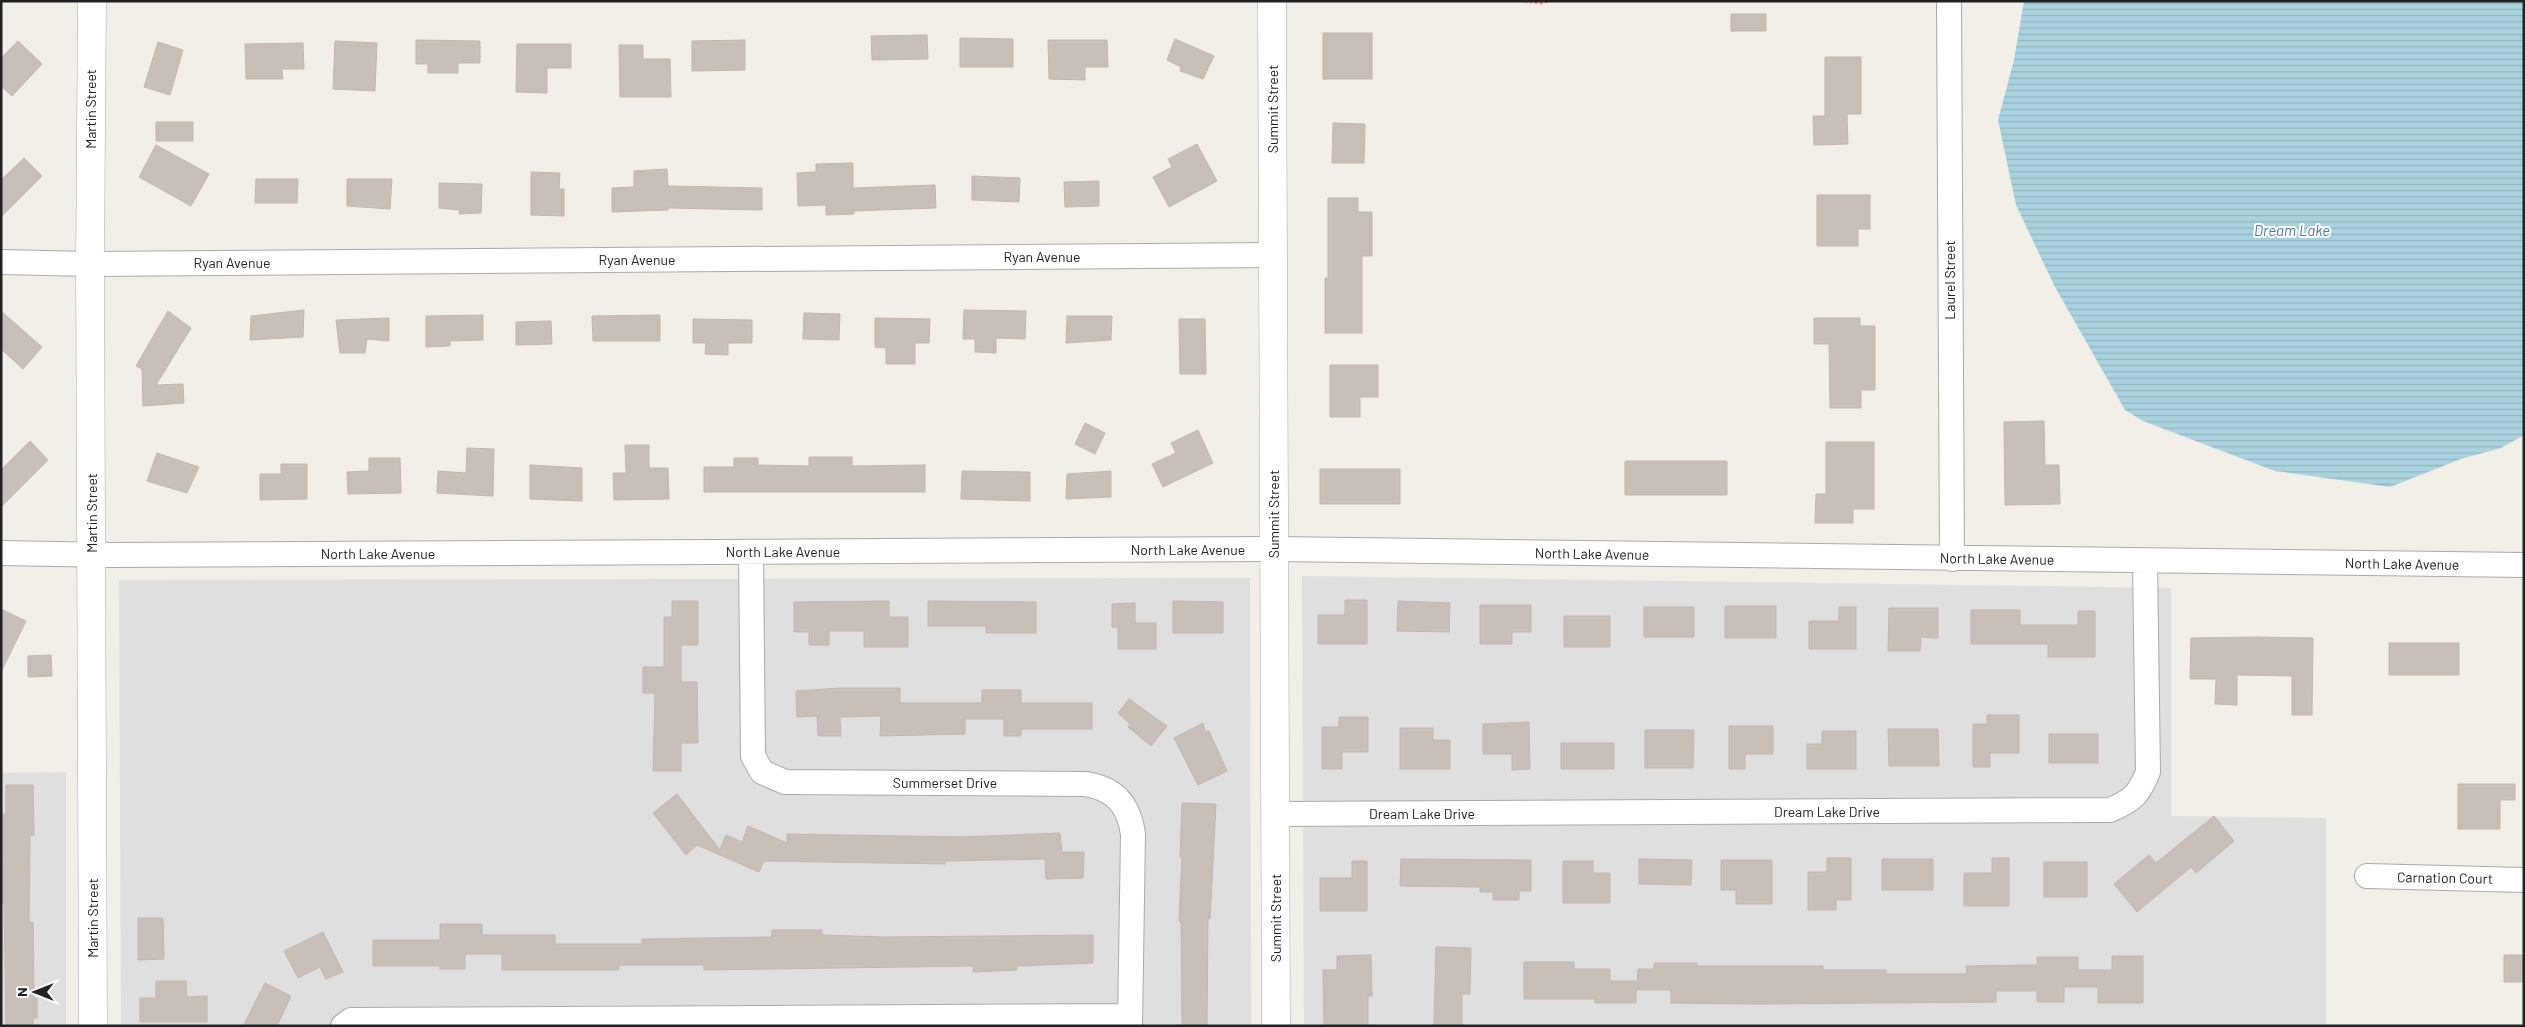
<svg xmlns="http://www.w3.org/2000/svg" width="2525" height="1027" viewBox="0 0 2525 1027" font-family="Barlow,sans-serif">
  <defs>
    <pattern id="water-rules" width="6" height="5" patternUnits="userSpaceOnUse" patternTransform="scale(1.25)"><rect width="6" height="5" fill="#aad3df"/><path d="M0 2.5h6" fill="none" stroke="#92b5bf"/></pattern>
  </defs>
  <rect width="100%" height="100%" fill="#f2efe9"/>
  <!-- residential -->
  <path fill="#e0dfdf" d="M1302,576l869,12v228l155,2v208h-1022z
    M1250,578l1,448h-1130l-2,-446z
    M66,772v254h-65v-253z"/>
  <!-- water -->
  <path fill="url(#water-rules)" d="M2024,1h500v434l-23,13 -40,11 -71,28 -115,-16 -132,-50 -18,-11 -70,-123 -39,-82 -18,-85 16,-60z"/>
  <!-- building -->
  <path fill="#c7bfb8" stroke="#c4b6ab" d="M1731,14h35v17h-35z
    M1323,33h49v46h-49z
    M927,35l1,24 -56,1 -1,-24z
    M960,38l53,1v28h-53z
    M1175,39l39,17 -11,23 -23,-8 1,-4 -14,-7z
    M416,40l64,1v22h-22v10h-30v-9h-12z
    M745,40v30l-53,1v-30z
    M1048,40h59l1,27h-23v13l-36,-1z
    M18,41l24,23 -30,32 -11,-10v-28z
    M335,41l42,2 -2,48 -42,-2z
    M158,42l25,8 -13,45 -26,-8z
    M303,43l1,26h-22l1,10h-37l-1,-35z
    M517,44h54v24h-24v25l-31,-1z
    M619,45h24v14h27l1,38h-51z
    M1825,57h36v57h-14l1,30 -34,1 -1,-29h12z
    M156,122h37v19h-37z
    M1333,123l32,1 -1,39h-32z
    M1197,144l20,37 -48,26 -16,-30 19,-10 -4,-8z
    M156,145l53,29 -18,32 -52,-29z
    M24,158l18,18 -41,41v-37z
    M853,163v25l82,-3 1,23 -82,3v3l-28,1v-10l-28,1 -1,-33 19,-1v-8z
    M667,169l1,17 94,2v22l-94,-2v2l-56,2v-24l22,-1v-16z
    M531,172l29,1 -1,16h5v27l-33,-1z
    M972,176l48,2 -1,24 -47,-2z
    M256,179h42l-1,24h-42z
    M347,179h45l-2,30 -43,-3z
    M1099,181v25l-34,1 -1,-25z
    M439,183l43,1 -1,29 -22,1 1,-4 -21,-2z
    M1817,195h53v34h-12v17h-41z
    M1328,198h30v14h14v44h-10v77h-37v-55h3z
    M304,310l-1,27 -53,3 1,-24z
    M964,310l62,1 -1,28 -29,-1v15l-21,-1v-13h-12z
    M1,311l41,36 -19,22 -22,-20z
    M168,311l23,17 -35,57 27,-1 1,19 -41,3 -1,-37 -6,-3z
    M804,313l36,1 -1,26 -36,-1z
    M483,315v25l-33,1v5l-24,1v-31z
    M660,315v26h-67l-1,-25z
    M1067,316h45l-1,24 -45,3z
    M389,318v23l-22,-2 -2,14h-25l-4,-33z
    M875,318l55,1 -1,24h-14v21h-29v-16l-11,-1z
    M1814,318h46v8h15v64h-14v18h-31l-1,-64h-15z
    M693,319l59,1v23h-24v12l-23,-1 1,-11h-13z
    M1179,319h26l1,55h-26z
    M551,321l1,23 -36,1v-23z
    M1330,365h48v32h-18v20h-30z
    M2044,421l1,44h14l1,39 -55,1 -1,-83z
    M1085,423l20,10 -10,21 -20,-10z
    M1198,430l15,33 -50,24 -11,-23 24,-11 -5,-10z
    M30,441l18,19 -47,47v-37z
    M1826,442h48v67h-21v14h-38l1,-29h10z
    M625,445h24v23h19l1,31 -55,1 -1,-27h13z
    M467,448l27,1 -1,47 -56,-3 1,-22 28,2z
    M157,453l42,14 -12,26 -40,-12z
    M809,457h43v9l73,-1v27h-221v-25h30v-9h24v7l51,1z
    M369,458h31l1,35 -53,1 -1,-22 22,-1z
    M1625,461h102v34h-102z
    M281,464h26v35l-47,1v-26h21z
    M530,465l52,3v33l-52,-2z
    M1320,469h80v35h-80z
    M962,471l68,1v29l-69,-2z
    M1111,471v26l-45,2 1,-25z
    M1345,600h22v44h-49v-29h27z
    M672,601h26v44h-17v37h16l1,61h-17v28h-28l2,-78h-12v-26h21v-50h8z
    M889,601v16h19v30h-44v-16h-35v14h-20v-13h-15v-30z
    M928,601l108,1v31h-50v-7h-58z
    M1173,601l50,1v31h-50z
    M1398,601l52,2 -1,29 -52,-1z
    M1135,603v20h21v26h-38v-22h-6v-23z
    M1480,605h51v27h-19v12h-32z
    M1725,606h51v32h-51z
    M1644,607h50v30h-50z
    M1839,607h17v42h-47v-28h30z
    M1889,608h49v30l-17,-1 -1,14h-32z
    M1,609l25,12 -25,51z
    M1971,610h49v15h58v-14h17v46h-47v-13h-77z
    M1564,616h46v31h-46z
    M2256,637l57,1 -1,77h-20v-39l-55,-1v30l-22,-1 1,-25h-26l1,-41z
    M2389,643h70v32h-70z
    M51,655l1,21 -24,1v-21z
    M840,688h60v15h82v-13h39v13h71v26h-71v7h-17v-17h-39v15l-85,2 1,-20 -41,1 1,19h-23l-1,-20 -20,1 -1,-26z
    M1129,699l38,27 -16,20 -23,-19 2,-3 -12,-11z
    M1987,715h32v38h-29v14h-17v-43h14z
    M1339,717h29v35h-26v17h-20v-42h17z
    M1529,722l1,47 -18,1v-16h-29v-30z
    M1203,723l2,9 4,-1 18,40 -29,14 -24,-47z
    M1729,726h44v28h-28v15h-16z
    M1400,728h33v12h17v29h-50z
    M1888,729h50l1,37h-50z
    M1645,730h49l-1,38h-48z
    M1822,731h34v38h-49v-25h15z
    M2049,734h49v29h-49z
    M1561,743h53v26h-53z
    M2458,784h57v16h-15v29h-42z
    M6,785h27l1,50h-4l-1,87h4l1,76h3v20h-4v8h-27l-2,-123h-3l2,-67h-2v-22h5z
    M677,794l43,56 6,-15 16,7 6,-16 39,17v-9l175,3 98,-4 2,19h22l-1,26 -37,1 -1,-20 -100,2v3l-181,-3 -5,11 -62,-27 -11,10 -33,-42z
    M1182,803l34,1 -6,115h-2l-1,107h-25l-1,-105h-2l3,-64h-2z
    M2214,816l20,25 -38,32 -5,-6 -54,45 -23,-28 35,-29 7,8z
    M1827,858h24v42h-15v10h-28v-38h19z
    M1992,858h17v48h-45v-33h28z
    M1401,859l130,1v31h-12v9h-26v-8h-13v-5l-80,-1z
    M1639,859l53,1 -1,25 -52,-1z
    M1882,859h51v31h-51z
    M1721,860h51v44h-36v-14h-15z
    M1352,861h15v50h-47v-33h32z
    M1563,861h30v12h17v30h-47z
    M2044,862h43v35h-43z
    M138,918h25l1,41 -26,1z
    M440,924h42v11h73v9h87v-5l130,-2v-7h50v5l63,2 208,-2v28l-76,3v4l-44,2v-6l-269,4v-5h-85v5h-117v-16h-37v15h-25v-3h-67v-26h67z
    M323,932l20,40 -17,7 -6,-12 -22,11 -14,-27z
    M1436,947l35,1 -1,46h-8v32h-28z
    M1371,955l1,41h-4v30h-44l-1,-56h14v-14z
    M2504,955h20v27h-20z
    M2112,956h31v47h-45v-16h-34v15h-27v-11h-41v11l-236,2 -89,-1v-13h-34l1,-21h16v-6h43v3h126v4h63v4h81l-1,-8 71,-1v-8h41v13h34z
    M1524,962h50v7h36v12h26v22h-41v-4h-71z
    M156,981h30l1,16 20,-1v26h-67v-24h16z
    M265,983l26,13 -14,30h-34z"/>
  <g fill="none" stroke-linecap="round" stroke-linejoin="round">
    <!-- minor casing -->
    <g stroke="#a9a9a9" stroke-width="26">
      <path id="minor" d="M1949,1l3,558
        M1,262l89,2 1183,-9
        M751,552l2,204 9,16 23,10 300,2c30,4 44,22 48,50l-3,192
        M1,553l110,2 1163,-6 1250,16
        M1275,814l835,-4c23,-10 28,-14 38,-38l-3,-211
        M2367,876l157,4
        M343,1026l8,-6 779,-4"/>
    </g>
    <!-- tertiary casing -->
    <g stroke="#a9a9a9" stroke-width="29">
      <path id="tertiary" d="M92,1l-2,263 3,762
        M1272,1l4,1025"/>
    </g>
    <!-- path -->
    <path stroke="#fa8072" stroke-width="3" stroke-dasharray="2.5 2.5" stroke-linecap="butt" d="M1525,1l17,2 6,-2"/>
    <!-- minor -->
    <use href="#minor" stroke="#fff" stroke-width="24"/>
    <!-- tertiary -->
    <use href="#tertiary" stroke="#fff" stroke-width="28"/>
  </g>
  <g text-anchor="middle" stroke-width="4" stroke-linejoin="round" paint-order="stroke">
    <!-- street labels -->
    <g font-size="14" fill="#222" stroke="#fff">
      <text transform="translate(91 109) rotate(-90)" y="5">Martin Street</text>
      <text transform="translate(1273 109) rotate(-90)" y="5">Summit Street</text>
      <text x="1042" y="262">Ryan Avenue</text>
      <text x="637" y="265">Ryan Avenue</text>
      <text x="232" y="268">Ryan Avenue</text>
      <text transform="translate(1950 280) rotate(-90)" y="5">Laurel Street</text>
      <text transform="translate(92 513) rotate(-90)" y="5">Martin Street</text>
      <text transform="translate(1274 514) rotate(-90)" y="5">Summit Street</text>
      <text x="1188" y="555">North Lake Avenue</text>
      <text x="783" y="557">North Lake Avenue</text>
      <text x="378" y="559">North Lake Avenue</text>
      <text transform="translate(1592 554) rotate(1)" y="5">North Lake Avenue</text>
      <text transform="translate(1997 559) rotate(1)" y="5">North Lake Avenue</text>
      <text transform="translate(2402 564) rotate(1)" y="5">North Lake Avenue</text>
      <text x="945" y="788">Summerset Drive</text>
      <text x="1827" y="817">Dream Lake Drive</text>
      <text x="1422" y="819">Dream Lake Drive</text>
      <text transform="translate(2445 878) rotate(1)" y="5">Carnation Court</text>
      <text transform="translate(93 918) rotate(-90)" y="5">Martin Street</text>
      <text transform="translate(1276 918) rotate(-90)" y="5">Summit Street</text>
    </g>
    <!-- water labels -->
    <g font-size="15" font-style="italic" fill="#4a7aab" stroke="#fff">
      <text x="2292" y="236">Dream Lake</text>
    </g>
  </g>
  <!-- border -->
  <rect width="2525" height="1027" fill="none" stroke="#222222" stroke-width="5"/>
  <!-- north arrow -->
  <g transform="translate(35 992) rotate(270)" stroke="#ffffff" stroke-width="4" paint-order="stroke">
  <path d="M0-4L9 19L0 12L-9 19Z" fill="#222222"/>
  <text y="-8" font-size="14" font-weight="bold" text-anchor="middle" fill="#222222">N</text>
  </g>
</svg>
